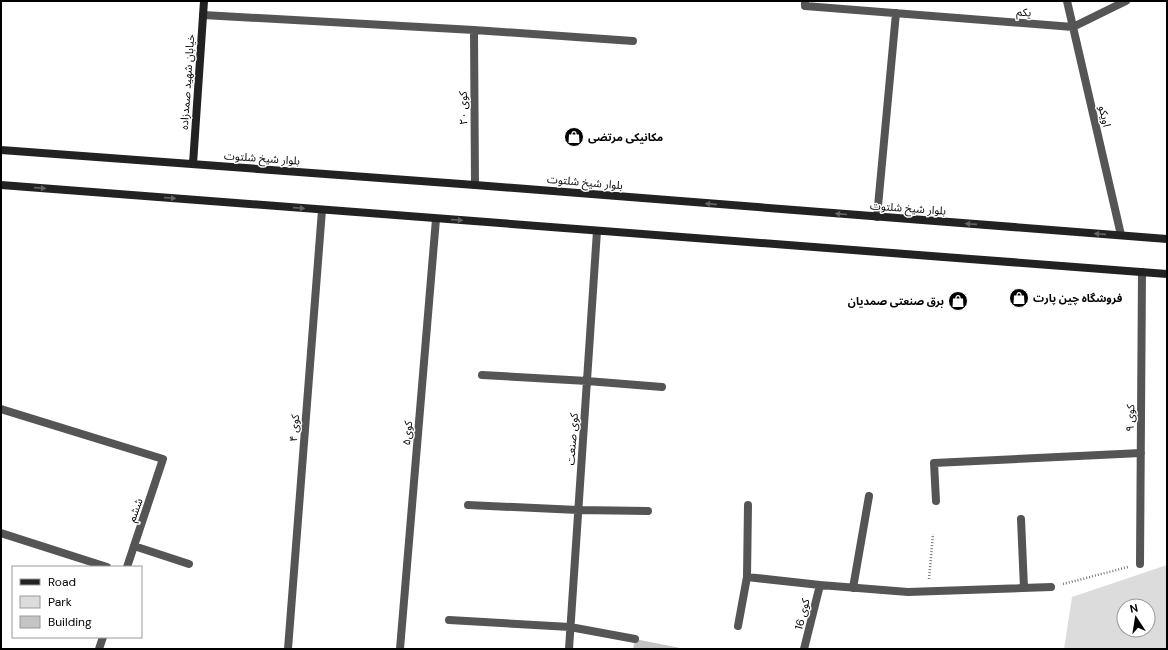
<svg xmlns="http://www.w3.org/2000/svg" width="1168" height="650" viewBox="0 0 1168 650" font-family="'DM Sans','Noto Sans Arabic',sans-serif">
  <rect width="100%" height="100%" fill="#fff"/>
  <!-- green -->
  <path fill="#dcdcdc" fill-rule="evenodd" d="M1167,565v84h-103l8,-52zM1124,606h24v24h-24z"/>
  <!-- building -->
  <path fill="#c4c4c4" d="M635,639l45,9v1h-47z"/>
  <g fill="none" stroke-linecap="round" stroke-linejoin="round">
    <!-- path -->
    <path stroke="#777" stroke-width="2.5" stroke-dasharray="1 2" stroke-linecap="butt" d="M929,579l4,-45
      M1063,584l65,-17"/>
    <!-- street -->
    <path stroke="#555" stroke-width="8" d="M805,1v5l268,21 53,-26
      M1067,1l54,234
      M203,15l271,15 159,11
      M474,30l1,155
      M877,217l19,-204
      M482,375l105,6 75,6
      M1,409l162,50 -36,108
      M936,501l-2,-38 207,-10
      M468,505l110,5 70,1
      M1021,519l3,69
      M1,533l106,34
      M134,546l55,18
      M1140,564l2,-292
      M747,577l1,-72
      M853,588l16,-92
      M449,620l121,7 65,12
      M738,626l9,-49 73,8 88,7 143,-5
      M99,649l4,-12
      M288,649l34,-439
      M400,649l36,-430
      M569,649l28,-418
      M804,649l16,-64"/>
    <!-- secondary -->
    <path stroke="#222" stroke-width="8" d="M1,150l474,35 692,54
      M193,164l11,-163
      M1,185l1166,89"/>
  </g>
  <!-- one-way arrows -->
  <defs><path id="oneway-solid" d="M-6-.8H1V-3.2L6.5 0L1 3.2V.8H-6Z"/></defs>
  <g fill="#646464">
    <use href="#oneway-solid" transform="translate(40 188) rotate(4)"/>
    <use href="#oneway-solid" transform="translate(170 198) rotate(4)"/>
    <use href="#oneway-solid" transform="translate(711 204) rotate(-175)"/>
    <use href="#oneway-solid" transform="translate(299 208) rotate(4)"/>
    <use href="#oneway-solid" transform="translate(841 214) rotate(-175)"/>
    <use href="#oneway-solid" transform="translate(457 220) rotate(4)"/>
    <use href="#oneway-solid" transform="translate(971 224) rotate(-176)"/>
    <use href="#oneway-solid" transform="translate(1100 234) rotate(-176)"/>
  </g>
  <!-- icons -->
  <defs>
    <g id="shop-disc" transform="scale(1)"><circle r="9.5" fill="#000" stroke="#fff"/><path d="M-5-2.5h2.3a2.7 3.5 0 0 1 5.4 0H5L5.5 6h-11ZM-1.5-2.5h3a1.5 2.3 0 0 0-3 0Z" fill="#fff"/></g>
  </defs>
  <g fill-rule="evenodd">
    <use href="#shop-disc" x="574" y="137"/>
    <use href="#shop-disc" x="1019" y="298"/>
    <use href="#shop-disc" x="958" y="301"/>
  </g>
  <g text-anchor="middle" stroke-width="3" stroke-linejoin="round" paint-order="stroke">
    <!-- street labels -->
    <g font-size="11" fill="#000" stroke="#fff">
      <text transform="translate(1024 12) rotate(5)" y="4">یکم</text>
      <text transform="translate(187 82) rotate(-86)" y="4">خیابان شهید صمدزاده</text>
      <text transform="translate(463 108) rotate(-91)" y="4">کوی ۲۰</text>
      <text transform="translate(1105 116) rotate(77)" y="4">اویکو</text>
      <text transform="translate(262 158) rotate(4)" y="4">بلوار شیخ شلتوت</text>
      <text transform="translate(585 182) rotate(5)" y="4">بلوار شیخ شلتوت</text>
      <text transform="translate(908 208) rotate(4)" y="4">بلوار شیخ شلتوت</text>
      <text transform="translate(1130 418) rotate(-89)" y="4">کوی ۹</text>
      <text transform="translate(294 428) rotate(-86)" y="4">کوی ۴</text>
      <text transform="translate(407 433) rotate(-85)" y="4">کوی۵</text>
      <text transform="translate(572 439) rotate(-86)" y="4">کوی صنعت</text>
      <text transform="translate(135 510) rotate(-71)" y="4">ششم</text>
      <text transform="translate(802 614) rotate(-76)" y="4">کوی 16</text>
    </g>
    <!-- poi labels -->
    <g font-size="11" font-weight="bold" fill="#000" stroke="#fff" text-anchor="start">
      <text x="588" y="141">مکانیکی مرتضی</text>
      <text x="1033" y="302">فروشگاه چین پارت</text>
      <text x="944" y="305" text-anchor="end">برق صنعتی صمدیان</text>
    </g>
  </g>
  <!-- border -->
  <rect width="1168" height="650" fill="none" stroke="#000000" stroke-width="4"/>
  <!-- legend -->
  <rect x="12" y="566" width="130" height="72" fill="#ffffff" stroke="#999999"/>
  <rect x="20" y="579" width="20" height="6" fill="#222222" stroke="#999999"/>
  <text x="48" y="586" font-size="12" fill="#000000">Road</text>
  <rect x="20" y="596" width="20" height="12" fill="#dcdcdc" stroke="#999999"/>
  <text x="48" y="606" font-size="12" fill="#000000">Park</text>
  <rect x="20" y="616" width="20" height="12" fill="#c4c4c4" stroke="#999999"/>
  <text x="48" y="626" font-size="12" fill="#000000">Building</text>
  <!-- north arrow -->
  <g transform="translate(1136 618) rotate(348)"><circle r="19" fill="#ffffff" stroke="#999999"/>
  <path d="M0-3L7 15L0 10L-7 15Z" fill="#000000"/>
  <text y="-6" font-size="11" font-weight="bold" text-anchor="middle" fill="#000000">N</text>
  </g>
</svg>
